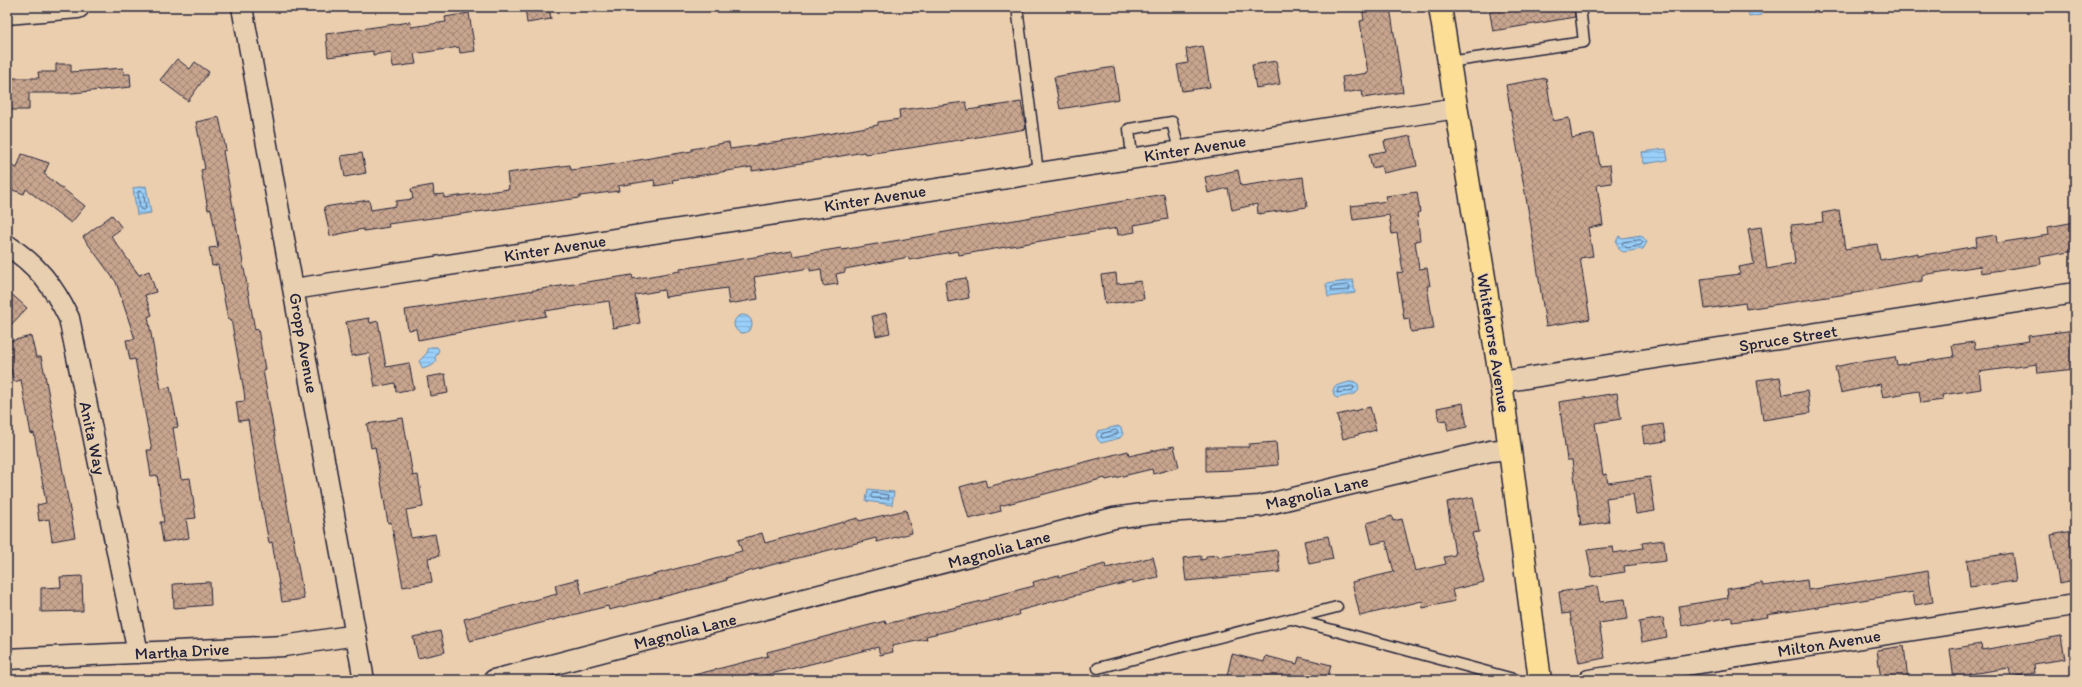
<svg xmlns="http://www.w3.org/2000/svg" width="2082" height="687" viewBox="0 0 2082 687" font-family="Itim,sans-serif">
  <defs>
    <pattern id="water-rules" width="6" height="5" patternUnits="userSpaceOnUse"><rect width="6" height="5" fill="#99cff8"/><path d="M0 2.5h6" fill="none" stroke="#84b1d6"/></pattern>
    <pattern id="building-cross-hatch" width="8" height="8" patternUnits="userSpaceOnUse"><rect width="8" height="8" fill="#c8a58e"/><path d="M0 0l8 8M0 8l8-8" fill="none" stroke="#a28675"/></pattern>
  </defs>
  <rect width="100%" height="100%" fill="#ebceae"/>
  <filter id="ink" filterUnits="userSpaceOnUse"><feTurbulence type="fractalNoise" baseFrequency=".025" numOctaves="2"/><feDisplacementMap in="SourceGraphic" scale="8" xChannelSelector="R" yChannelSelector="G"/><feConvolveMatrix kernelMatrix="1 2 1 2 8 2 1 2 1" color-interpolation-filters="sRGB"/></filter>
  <g filter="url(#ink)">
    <!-- water -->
    <path fill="url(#water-rules)" stroke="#698aac" d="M1748,7h11l2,8 -12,2z
      M1666,149l2,11 -24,4 -2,-12z
      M146,186l5,27 -14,2 -4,-27z
      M1641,235l6,7 -4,7 -20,3 -4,-3 -3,-7 3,-6 3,2z
      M1353,280l2,13 -27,4 -2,-13z
      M734 324a9 9 0 1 1 18 0a9 9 0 1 1-18 0Z
      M431,347h6l2,3 -4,8 1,3 -3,4 -10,4 -4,-8 8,-8v-4z
      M1353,381l5,3 1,6 -4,4 -18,4 -3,-2 -1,-6 2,-4z
      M1118,426l3,2 2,6 -3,4 -19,5 -3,-3 -2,-5 2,-4z
      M868,489l26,3 -2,13 -26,-4z"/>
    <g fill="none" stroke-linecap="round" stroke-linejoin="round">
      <!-- shore -->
      <path stroke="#526787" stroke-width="1" d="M139,191l4,1 3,16 -2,2 -4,-1 -2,-16z
        M1641,240l2,2 -2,3 -14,3 -5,-4 1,-2z
        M1348,285l2,1 -1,4 -18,1 1,-4z
        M1352,386l2,1 -1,3 -16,3 1,-4z
        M1116,430l2,2 -1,2 -14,4 -2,-1 1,-3z
        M873,493l15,2 1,4 -17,-1 -1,-2z"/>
    </g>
    <!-- building -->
    <path fill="url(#building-cross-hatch)" stroke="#22223b" d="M525,7h24l2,12 -24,4z
      M1362,7h28l13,85 -40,6 -1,-8 -18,3 -2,-16 26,-4 -8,-52 4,-1z
      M1498,7h76l1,10 -82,14 -4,-23z
      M469,13l6,38 -15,2 -1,-6 -45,7 2,10 -23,3 -2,-15 -18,3v-4l-45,6 -2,-23 84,-12 1,5 35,-5 -1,-5z
      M1203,46l7,41 -28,4 -5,-26 11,-2 -2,-14z
      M177,59l13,10 5,-7 14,10 -21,29 -28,-21z
      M1276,61l4,23 -24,4 -4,-23z
      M56,64h15v8l52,-4 1,6h6l1,13 -59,6h-43v17h-22v-32h32l-1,-6h18z
      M1114,67l5,32 -59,10 -6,-32z
      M1546,78l7,43 16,-3 3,20 22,-4 6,32 10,-1 2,18 -15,2 6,40 -15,3 5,28 -13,2 10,61 -44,7 -15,-100 -25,-141z
      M966,102l2,8 53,-8 5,27 -116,19 -45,6 -1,-2 -85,15 -27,4v-4l-80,13 1,3 -18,3 -1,-6 -36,6 1,5 -39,5v2l-192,26 1,3 -25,4 -1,-2 -33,7 -6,-29 45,-7 2,10 25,-4v-5l17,-2 -2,-10 22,-4 1,10 10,-1v4l65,-9 -2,-16 63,-8 1,5 32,-4 89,-15v-2l37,-7 1,7 64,-9 84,-15v-3l22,-3 -1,-9z
      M219,117l7,33 -3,1 32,179 3,-1 7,40 -2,1 41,229 -22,3 -10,-60 -3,1 -8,-42 -13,-81 -9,1 -3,-19 9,-1 -1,-10 -13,-72 -3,1 -10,-55 -6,1 -3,-18 9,-1 -7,-38 -3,1 -7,-40 4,-1 -9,-47z
      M1411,136l6,30 -34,7 -2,-7 -9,2 -3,-14 17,-3 -2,-10z
      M362,153l4,20 -21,4 -4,-21z
      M22,154l27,9 -5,11 41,32 -14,17 -45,-34 -2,5 -17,-6v-24l10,4z
      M1238,170l3,16 62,-9 4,30 -49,7 -1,-10 -25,6 -4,-22 -20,5 -3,-16z
      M1417,192l3,20 -3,1 3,27 -5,1 4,28 8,-1 3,18h-3l7,43 -23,3 -2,-14 -5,1 -7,-46 6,-1 -6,-39 -5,1 -3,-19 -36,5 -2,-14 36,-5 -1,-5z
      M1164,194l4,25 -34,6 1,7 -17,3 -1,-7 -158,27 -1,-4 -49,9v-3l-64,12v3l-9,2 2,10 -15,2 -2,-17 -11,2v-3l-56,9 4,22 -29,5 -2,-16 -62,9 -1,-7 -29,5 5,28 -27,5 -4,-27 -64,10 1,5 -128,24 -2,-11 -8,1 -3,-20 227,-35 1,4 47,-8v-2l112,-18 1,5 48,-8 1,2z
      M1839,210l6,39 32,-5 3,16 38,-7v3l59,-10 -1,-8 20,-3 1,8 52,-8 -1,-8 27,-5v29l-35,6 1,7 -60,9 -1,-7 -58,9v6l-61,11 -115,17 -1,-6 -40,6 -4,-30 39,-5 -1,-7 15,-3 -6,-35 13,-2 6,42 28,-5 -4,-39 32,-3 -1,-9z
      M112,215l10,13 -11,8 28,39 10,-4 7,21 -11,3 7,20 -4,2 13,72 9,-2 8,40 -5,1 8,51 9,-1 6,40 -10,1 3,19 -26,4 -3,-20h4l-7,-47 -6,1 -4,-26h5l-17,-91 -5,1 -4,-20 9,-1 -19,-57 -33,-45z
      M1116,273l1,11 24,-3 3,18 -39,5 -4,-29z
      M966,278l3,20 -21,4 -3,-21z
      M7,290l20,18 -20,21z
      M886,313l4,20 -14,3 -4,-20z
      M369,318l1,5 8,-2 8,46 23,-4 5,26 -18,3 -1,-9 -20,4 -6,-34 -17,3 -6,-34z
      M2075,330v39l-37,4 -1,-9 -58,8 2,17 -39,6 1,5 -22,3 -2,-12 -36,6 -3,-13 -39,9 -6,-26 26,-6v1l34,-5 2,8 57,-8 -2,-12 22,-3 1,7 54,-8 -1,-5z
      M31,336l5,21h5l4,18 30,162 -23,4 -3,-22 -10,2 -2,-16 9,-2 -12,-70 -3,1 -10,-54 -7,2 -7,-29v-11z
      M445,374l3,19 -18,3 -3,-19z
      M1780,377l3,18 24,-4 3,22 -47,7 -6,-40z
      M1617,393l4,26 -26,4 8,52 3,-1 2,9 42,-6 5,34 -19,3 -3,-20 -27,4 3,24 -28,4 -9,-66h-5l-8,-58z
      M1463,403l4,24 -19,4 -2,-11 -7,1 -2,-13z
      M1370,407l6,23 -33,9 -6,-24z
      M403,418l10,58 5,-1 5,32 -17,3 5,28 24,-4 4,22 -11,2 4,24 -29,5 -12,-65 -3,1 -13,-76 -4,1 -4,-24z
      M1663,424l3,17 -22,3 -2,-17z
      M1276,442l2,23 -45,4v1l-27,1v-24h43v-3z
      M1174,446l5,21 -26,7 -1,-5 -46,11 -1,-2 -105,28 1,5 -32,8 -9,-32 25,-7 2,7 141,-36 1,5z
      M1473,497l6,35 -7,1 12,49 -32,8 3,11 -32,7 -1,-7 -62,15 -8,-34 42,-10 -8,-31 -14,3 -5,-21 25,-7 1,5 9,-2 13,52 31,-7 -2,-7 11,-2 -8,-53z
      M906,510l6,23 -35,9 -1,-4 -105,27 -45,13 1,2 -25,7 -93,23 -1,-4 -138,35 -6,-22 93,-25 -2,-9 23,-6 4,15 160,-43 -4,-11 24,-7 3,10 93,-25 1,3z
      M2072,531l3,21v28l-16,3 -8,-48z
      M1328,536l5,23 -24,5 -5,-23z
      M1664,540l2,21 -42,5 1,6 -33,5 -5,-27 26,-3 1,6 29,-5 -1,-5z
      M1277,550l3,22 -94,9 -3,-23 18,-2v4l5,-1v-3l12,-1v2z
      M2012,553l4,28 -46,6 -3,-27z
      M1153,557l5,20 -26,6v-2l-44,11 -70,19 1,4 -93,21 1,3 -35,7 1,6 -13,3 -2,-8 -131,33h-53v-5l74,-19 -1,-4 118,-31 1,3 104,-25v-2l44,-11 -1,-4 25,-7 1,2 46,-13 1,4z
      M1928,571l5,31 -18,3 -2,-13 -146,23 1,2 -36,5v-5l-50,9 -3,-20 49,-8 -1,-9 35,-6 1,3 44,-6 1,10z
      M82,576l1,35 -42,1v-24l20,-1 -1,-10z
      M210,582l1,23 -37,3 -1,-24z
      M1597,586l3,16 25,-3 3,20 -29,4 6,35 -26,5 -9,-50 -8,1 -3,-22z
      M1663,618l4,19 -25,5 -3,-20z
      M440,631l5,21 -27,6 -5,-21z
      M2061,636l4,23 -31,5 1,9 -24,4 -2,-9 -39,6 2,6h-18l-4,-31 31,-5 1,6z
      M1904,646l4,34h-27l-4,-30z
      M1232,654l32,8 2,-6 31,8 2,-7 32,8 -4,15h-101z"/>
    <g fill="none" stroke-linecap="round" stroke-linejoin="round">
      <!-- lane casing -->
      <g stroke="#22223b" stroke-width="13">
        <path id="lane" d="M1017,7l21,165
          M1449,62l135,-20 -4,-35
          M1132,157l-3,-28 43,-7 7,28
          M1292,619l225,61
          M1098,668l239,-61"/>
      </g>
      <!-- street casing -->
      <g stroke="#22223b" stroke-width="23">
        <path id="street" d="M242,7l122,673
          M7,245c30,20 46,40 62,73l69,335
          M294,289l1163,-181
          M1501,382l574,-89
          M7,659l277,-13 72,-11
          M494,680l620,-162 36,-5 110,-7 230,-55 20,-2
          M1589,680l486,-75"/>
      </g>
      <!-- secondary casing -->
      <g stroke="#22223b" stroke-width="25">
        <path id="secondary" d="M7,13l71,-6"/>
      </g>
      <!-- primary casing -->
      <g stroke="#22223b" stroke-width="25">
        <path id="primary" d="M1440,7l61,375 39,298"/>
      </g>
      <!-- lane -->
      <use href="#lane" stroke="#e8cfb0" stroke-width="10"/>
      <!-- street -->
      <use href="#street" stroke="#e8cfb0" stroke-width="20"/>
      <!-- secondary -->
      <use href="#secondary" stroke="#e8cfb0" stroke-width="22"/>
      <!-- primary -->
      <use href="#primary" stroke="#fcde96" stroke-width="22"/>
    </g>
  </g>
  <g text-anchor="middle" stroke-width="3" stroke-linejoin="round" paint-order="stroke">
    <!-- street labels -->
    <g font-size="17" fill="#22223b" stroke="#e8cfb0">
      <text transform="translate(1195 148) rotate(-9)" y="6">Kinter Avenue</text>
      <text transform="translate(875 198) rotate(-9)" y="6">Kinter Avenue</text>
      <text transform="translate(555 248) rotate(-9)" y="6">Kinter Avenue</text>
      <text transform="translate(1788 338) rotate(-9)" y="6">Spruce Street</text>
      <text transform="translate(304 343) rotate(80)" y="6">Gropp Avenue</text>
      <text transform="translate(1494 343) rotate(81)" y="6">Whitehorse Avenue</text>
      <text transform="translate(93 438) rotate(78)" y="6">Anita Way</text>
      <text transform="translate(1317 492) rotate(-13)" y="6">Magnolia Lane</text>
      <text transform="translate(999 549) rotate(-15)" y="6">Magnolia Lane</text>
      <text transform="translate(685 631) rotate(-14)" y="6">Magnolia Lane</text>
      <text transform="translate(1829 643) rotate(-9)" y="6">Milton Avenue</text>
      <text transform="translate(182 651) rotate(-3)" y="6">Martha Drive</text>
    </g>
  </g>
  <!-- margin -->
  <rect width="2082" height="687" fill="none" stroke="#e8cfb0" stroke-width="24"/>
  <rect x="12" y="12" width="2058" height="663" fill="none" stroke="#22223b" stroke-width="1.5" filter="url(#ink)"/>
</svg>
